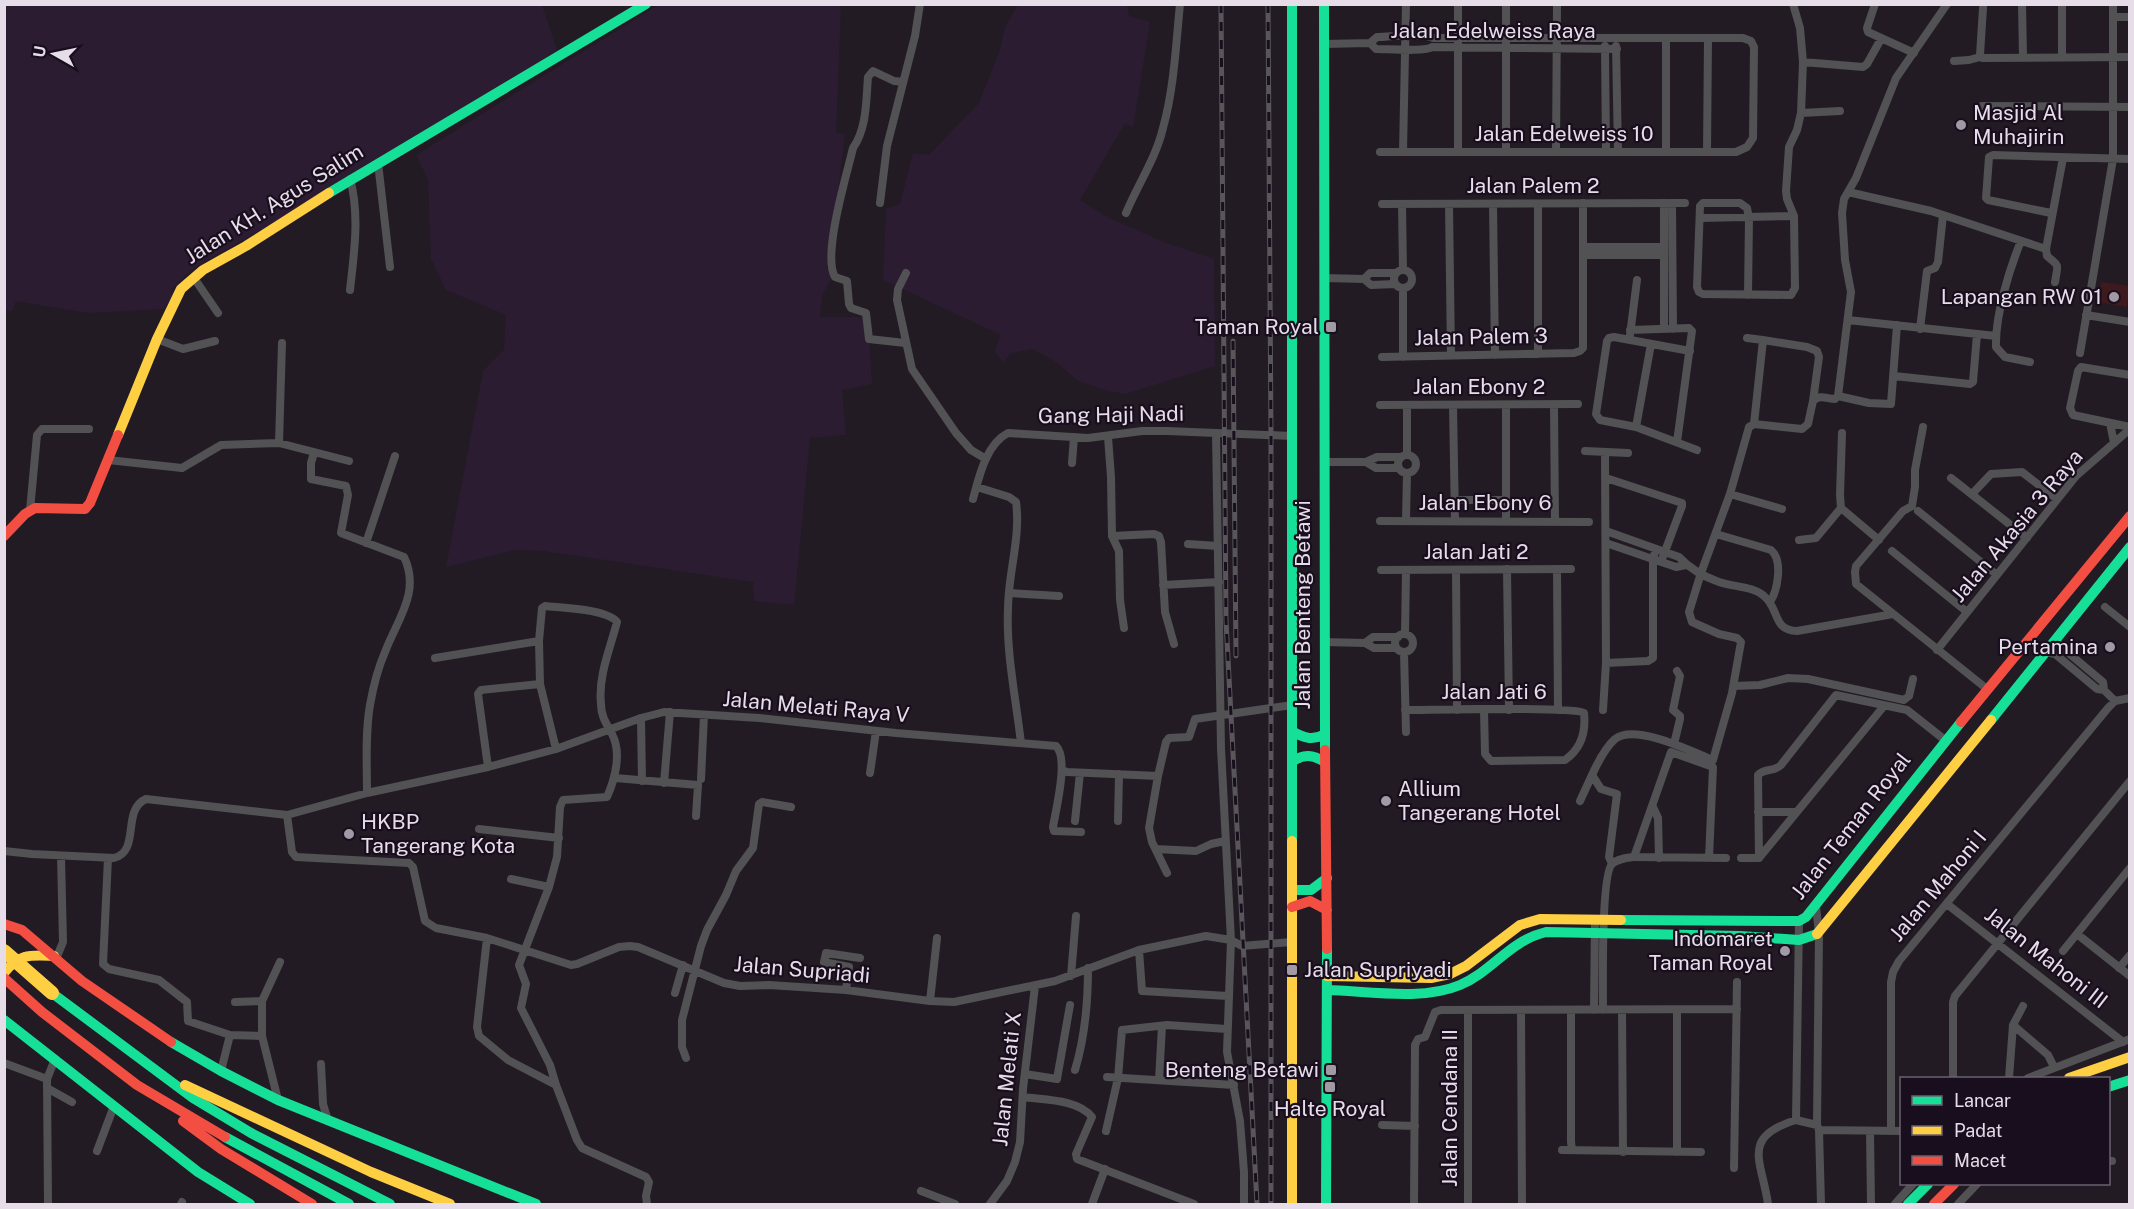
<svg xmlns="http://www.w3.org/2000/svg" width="2134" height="1209" viewBox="0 0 2134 1209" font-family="'Public Sans',sans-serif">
  <rect width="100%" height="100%" fill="#221b24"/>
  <!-- built -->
  <path fill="#2b1c31" d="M4,5h538l15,45 -146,95 -217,123 -23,22 2,6 -9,13 -76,4 -72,-12 -4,10 -8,-1z
    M658,5h183l-5,128 9,1 -13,109v34l-10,18 -2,22h48l4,67 -30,6 4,45 -36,3 -16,167 -40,-4 -1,-19 -209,-31 -29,-1 -69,17 37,-196 21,-21 2,-35 -60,-25 -15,-31 -3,-79 -12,-25z
    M1018,5h109l2,11 21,6 -17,105 -8,-4 -45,77 27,17 59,26 48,16 1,107 -90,28 -21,-4 -27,-10 -21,-18 -23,-13 -22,4 -7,9 -10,-10 7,-17 -118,-55 3,-71 14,-5 13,-51 16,2 50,-52 21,-53 5,-23z"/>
  <!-- green -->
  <path fill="#3e1a1f" d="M2101,282l28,4 -2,21 -29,-5z"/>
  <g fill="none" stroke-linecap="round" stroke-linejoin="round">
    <!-- street -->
    <path stroke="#525154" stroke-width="8" d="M1875,4l-8,24 1,4 46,21
      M2022,4l1,53
      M1983,8l-3,47 2,3 148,-1
      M2113,17h17
      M1666,38v114
      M1370,43l7,-6c14,0 45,-5 56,1h310l8,3 3,6 -1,91 -6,9 -11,5h-356
      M1324,44l46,-1 6,6c12,0 49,3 56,-2l185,2
      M1605,46l1,106
      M1616,46l2,106
      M2062,57v-53
      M1954,61l15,-1 11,-3
      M1803,62l60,5 4,-3 14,-25
      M903,82l-9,-1 -21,-10 -5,6c-2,24 -1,51 -15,71 -6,26 -31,107 -18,129l12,4 2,23 2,4 15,5 3,26 36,4
      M1982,106l148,1
      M1801,113l39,-2
      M1403,152l3,-148
      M1458,152v-148
      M1506,152v-148
      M1556,152l1,-148
      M1707,152l1,-113
      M378,163l12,104
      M1848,192l83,19 115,38
      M880,203l7,-57 28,-110 5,-32
      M1672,203l1,126
      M1382,204l303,-1
      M1402,204l1,66
      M1449,204l2,151
      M1493,204l2,151
      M1538,204v150
      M1126,213c12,-29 30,-55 37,-85 11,-39 13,-84 17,-124
      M2051,213l-63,-13 -2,-2 3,-41 4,-2 137,4
      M1700,218l94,-2
      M2021,241c-12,29 -26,75 -25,106l9,10 25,5
      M1583,247h81
      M1583,255h81
      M1394 279a9 9 0 1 1 18 0a9 9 0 1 1-18 0Z
      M906,273l-8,16 -1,11 15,69 44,64 15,17 15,9
      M194,278l24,35
      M1324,278l40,1 7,6 24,-1
      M1364,279l6,-6h26
      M2055,282c3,-19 5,-15 -8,-26l-1,-7 17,-91
      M1403,289v68
      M350,290c4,-36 10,-76 0,-111
      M1748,295l1,-77 -2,-10 -7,-5h-37l-3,3 -3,81 2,5 4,2 88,1 4,-7 -1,-72 -7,-17 -1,-8 3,-44 8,-17 4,-17 2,-51 -3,-34 -7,-24
      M2086,315l44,7
      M1848,320l148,16
      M1664,329v-126
      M1920,329l7,-58 8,-3 3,-6 5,-47
      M1630,330l59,-2 3,3 -15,111
      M1630,335l7,-55
      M1747,338l16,2 -9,84
      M157,339l26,10 32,-8
      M1763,340l44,7 10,4 2,6 -6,44
      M1690,351l-76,-14 -5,1 -2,3 -11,73 4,6 36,7 61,23
      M2080,353l33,-194v-155
      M1382,357l192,-4 6,-2 3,-3v-145
      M2130,375l-49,-8 -3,4 -8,37 3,7 57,12
      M1894,376l76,8 3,-2 4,-48
      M1838,396l31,7 22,1 6,-79
      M1380,405l198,-1
      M1407,405v50
      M1453,405l2,116
      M1506,405v116
      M1554,405l1,116
      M2110,423l4,20
      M1636,427l15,-83
      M1923,427l-8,43v17l-3,19 -9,5 -47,55 -1,6 1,12 131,105
      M1216,433l5,315 10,192 -4,112 13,69 4,51v32
      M1108,437l3,40 1,59 7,15 1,49 4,28
      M279,443l3,-100
      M1585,451l43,2
      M314,453l-3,10v16l35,7 2,9 -7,38 63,24c17,35 -7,63 -19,95 -7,16 -12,36 -15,53 -5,29 -3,59 -3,88
      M1398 464a9 9 0 1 1 18 0a9 9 0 1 1-18 0Z
      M108,460l74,8 39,-23 58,-2 70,18
      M1324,462h42l11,-5h23
      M1366,462l10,6h23
      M1072,463l2,-26
      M1606,478l76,25v3l-21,56
      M1951,478l76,60
      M977,487l32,10 7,5c5,36 -8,71 -8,107 -2,44 8,90 13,134
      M1730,494l52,15
      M1972,494l19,-20 31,-2 35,27
      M973,499c6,-22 13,-55 35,-66l80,5 54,-7h25l125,5
      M1454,500h52
      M1841,508l-1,-13 2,-62
      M30,510l7,-75 5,-6h47
      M1918,511l79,64
      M1406,520l1,-47
      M1380,521l209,1
      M1606,531l73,26c10,11 26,20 40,25 14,5 34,4 45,14 16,13 8,34 33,35l96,-17
      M1716,534l55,16c12,10 7,40 -1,52
      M1112,536l42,-2 5,2 2,6 4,70 9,32
      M1799,540l17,-2 25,-30 38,32
      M366,543l29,-87
      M1606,543l70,24 10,-2
      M1188,544l30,2
      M1892,551l75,61
      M1507,569l2,141
      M1557,569l1,141
      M1381,570l190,-1
      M1456,570l1,140
      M1163,585l56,-3
      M1009,593l50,3
      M2105,607l25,20
      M1395 643a9 9 0 1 1 18 0a9 9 0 1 1-18 0Z
      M1405,634l1,-64
      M2057,639l2,6 44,37 1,8
      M1324,642l41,1 9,5h22
      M1365,643l8,-6h25
      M1937,650l139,-174 54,-47
      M1404,652l2,80
      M2046,652l9,2 42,35 7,1 11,11
      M435,658l104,-17
      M1606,663l42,-2 5,-3v-99l3,-10
      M1734,686l26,-1 28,-7 20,1 96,21 5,-4 4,-17
      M1405,710c25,0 169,-4 179,3 2,19 -3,36 -19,47l-74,1 -6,-7 -1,-44
      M1603,710l3,-47 -1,-211
      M641,718l1,63
      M1674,744l6,-25v-3l-7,-6 7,-34 -3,-5
      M488,767l-10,-73 3,-4 59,-6
      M1062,770l5,2 91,4 8,-34 3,-4 20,-1 6,-18 97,-14
      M870,773l6,-42
      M1158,776l-9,52 3,14 15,31
      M615,778l83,7 -2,31
      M701,779l3,-64
      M664,783l6,-71
      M1580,801l12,-26
      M1653,807l5,11 1,40
      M1758,812h38
      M287,815l5,37 4,5 113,6 4,4 12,54 11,7 51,10 84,27 6,-1 42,-17 11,-1 8,1 86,36 16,3 29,-1 77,5 84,11 24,1 101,-21 84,-31 67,-14 25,4 11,6 50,-4
      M1075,821l5,-48
      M1118,821l1,-47
      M479,829l80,9
      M1156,849l40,2 15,-7 14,-3
      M4,851l28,3 82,4c27,-7 7,-48 32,-59l141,16 80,-22 121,-26 68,-18 85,-31 23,-6 95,6 137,15 160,13c13,12 0,63 -3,81l1,4 27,1
      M1634,857l37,-105 42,15 -4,91
      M108,858l-5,106 6,5 50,11 28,22 1,19 42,14 -9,36
      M1741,858h18l125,-152
      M1759,858l-1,-83c6,-7 16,-3 23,-10l55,-70 71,15 38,30
      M1612,864l-3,-7 8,-63 -16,-5 -9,-14c5,-11 14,-28 23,-36 20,-16 78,13 98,21l19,-67 9,-51 -4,-4 -18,-4 -27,-12 -3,-10 12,-39 29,-79 19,-67 5,-3 48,5 6,-5 5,-23c7,-7 14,-2 22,-2l3,-3 13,-104 -6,-32 -3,-47 2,-14 12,-21 40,-100 51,-74
      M511,879l38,8 8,-30 3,-50 3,-7 44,-3c8,-18 15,-44 5,-63 -6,-11 -11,-18 -11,-30 -3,-28 9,-55 16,-82 -10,-13 -55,-14 -72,-16l-3,2 -3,33 1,43 16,65
      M549,887l-30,78 7,19 -5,24 29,57 6,20
      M1947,904l176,138
      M1816,907l3,26 -2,192 2,5 2,74
      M1799,921l-3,199 21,5
      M2077,934l53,42
      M487,938l-10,89 2,9 29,24 48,25 21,55 5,8 64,29 3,5 -3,14 1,8
      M1139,950l3,41 86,5
      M2063,951l67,-83
      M56,959l7,-17 -2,-86
      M2119,968l11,-13
      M1071,976l5,-60
      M846,990l3,-23 -25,-5 2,-9 34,5
      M675,993l8,-28
      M930,1001l7,-63
      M235,1002l27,-1
      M1521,1010l1,194
      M1571,1010v132l1,8
      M1594,1010l1,-91
      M1603,1010c0,-21 -2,-135 9,-146 5,-5 14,-6 22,-7l92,1
      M1622,1010l1,142
      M1468,1011v193
      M2013,1025l35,30 6,12
      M230,1035l32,1 16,64
      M262,1036v-35l18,-39
      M686,1058l-4,-11v-27l19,-74 6,-16 19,-35 10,-24 17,-23 6,-44 3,-2 29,5
      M4,1063l43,16
      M321,1064l2,40 5,17
      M1075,1070c10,-33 13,-67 13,-102
      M1025,1074l32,5 13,-74
      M1107,1077l127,8
      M1953,1078v-76l2,-6 175,-215
      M2009,1078l4,-53 10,-19
      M2028,1078l102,-39
      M1159,1080l3,-54
      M47,1088l25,14
      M1023,1097c21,3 55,2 69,20l-16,37 1,5 117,45
      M1382,1125l33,1
      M1819,1130l83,1
      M1106,1131l12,-53 4,-48 45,-5 60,4
      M1870,1131l1,73
      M1891,1131v-149l2,-10 6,-11 209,-253 7,-7 15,-3
      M1562,1150l139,2
      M97,1151l17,-45
      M1677,1152v-142
      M2108,1161h4
      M1734,1168l3,-186
      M921,1191l34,13
      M48,1204l-1,-125 8,-20
      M181,1204l1,-2
      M990,1204l17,-23 8,-19 5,-20 3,-53 12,-103
      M1092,1204l13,-35
      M1414,1204l1,-159 3,-6 7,-2 10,-25 6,-2 296,-1
      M1768,1204c-6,-43 -28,-67 28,-84
      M1895,1204l18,-20
      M1958,1204l19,-20"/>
    <!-- fast -->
    <path stroke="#16e098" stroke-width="10" d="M1292,4v837
      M1324,4l1,746
      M329,193l317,-189
      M1991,720l139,-173
      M1292,731c11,7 21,10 33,3
      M1292,762c12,-9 21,-7 33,0
      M1292,890h19l16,-12
      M1621,920l178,1 7,-4 155,-195
      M1327,990c40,1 96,11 133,-5 33,-14 49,-44 86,-53l194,4 59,4 18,-6
      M52,993l141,105 58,35 139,71
      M4,1020l194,152 52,32
      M171,1042l50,29 57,29 258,104
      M2108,1087l22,-7
      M225,1137l124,67
      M1326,1204l1,-255
      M1908,1204l20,-20"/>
    <!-- slow -->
    <path stroke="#ffcf43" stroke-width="10" d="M118,435l39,-96 24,-50 22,-19 43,-24 83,-53
      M1292,841v363
      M1817,934l174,-214
      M4,973c16,-20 26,-18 50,-17
      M1327,976l104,2 19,-4 16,-8 54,-41 20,-6 81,1
      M2069,1078l61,-21
      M185,1085l186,87 79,32"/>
    <!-- jam -->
    <path stroke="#f24e42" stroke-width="10" d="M4,536l21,-22 10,-6 50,1 5,-6 28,-68
      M1961,722l169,-206
      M1325,750l2,199
      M1292,907l18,-6 17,9
      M4,924l18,6 60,51 89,61
      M4,978l38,34 95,73 88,52
      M183,1121l38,28 91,55
      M1934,1204l20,-20"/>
    <!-- rail casing -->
    <g stroke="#59565b" stroke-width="5">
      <path id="rail" d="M1221,4l5,617 31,583
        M1268,4l3,431v769
        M1233,341l3,315"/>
    </g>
    <!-- rail -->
    <use href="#rail" stroke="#190e1e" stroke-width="3" stroke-dasharray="9" stroke-linecap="butt"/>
    <!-- slow-bridge -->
    <path stroke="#ffcf43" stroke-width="14" d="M4,951l48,42"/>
  </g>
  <!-- markers -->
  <g fill="#a199a4" stroke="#190e1e" stroke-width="2">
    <circle cx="1961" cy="125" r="6"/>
    <circle cx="2114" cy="297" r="6"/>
    <rect x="1325" y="321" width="12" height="12" rx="3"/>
    <circle cx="2110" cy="647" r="6"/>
    <circle cx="1386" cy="801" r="6"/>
    <circle cx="349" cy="834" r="6"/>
    <circle cx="1785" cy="951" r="6"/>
    <rect x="1286" y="964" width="12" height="12" rx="3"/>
    <rect x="1325" y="1064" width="12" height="12" rx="3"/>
    <rect x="1324" y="1081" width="12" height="12" rx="3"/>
  </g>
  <g text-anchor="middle" stroke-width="4.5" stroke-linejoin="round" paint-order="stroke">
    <!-- street labels -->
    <g font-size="21" fill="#e6dde9" stroke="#190e1e">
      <text x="1493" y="38">Jalan Edelweiss Raya</text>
      <text x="1564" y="141">Jalan Edelweiss 10</text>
      <text x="1533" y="193">Jalan Palem 2</text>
      <text transform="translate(274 204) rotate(-32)" y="7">Jalan KH. Agus Salim</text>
      <text transform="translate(1481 337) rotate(-1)" y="7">Jalan Palem 3</text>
      <text x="1479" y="394">Jalan Ebony 2</text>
      <text transform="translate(1111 415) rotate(-1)" y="7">Gang Haji Nadi</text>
      <text x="1485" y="510">Jalan Ebony 6</text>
      <text transform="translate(2017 526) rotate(-50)" y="7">Jalan Akasia 3 Raya</text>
      <text x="1476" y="559">Jalan Jati 2</text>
      <text transform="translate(1303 605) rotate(-90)" y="7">Jalan Benteng Betawi</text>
      <text x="1494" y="699">Jalan Jati 6</text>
      <text transform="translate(816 707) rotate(5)" y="7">Jalan Melati Raya V</text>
      <text transform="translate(1851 826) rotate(-52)" y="7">Jalan Teman Royal</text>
      <text transform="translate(1938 886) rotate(-50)" y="7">Jalan Mahoni I</text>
      <text transform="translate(2046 958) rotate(38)" y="7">Jalan Mahoni III</text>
      <text transform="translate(802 970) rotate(5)" y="7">Jalan Supriadi</text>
      <text transform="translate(1007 1079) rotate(-84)" y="7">Jalan Melati X</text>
      <text transform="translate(1450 1108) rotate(-90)" y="7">Jalan Cendana II</text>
    </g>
    <!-- poi labels -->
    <g font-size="21" fill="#e6dde9" stroke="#190e1e" text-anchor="end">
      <text x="1973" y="120" text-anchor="start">Masjid Al<tspan x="1973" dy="24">Muhajirin</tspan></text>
      <text x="2102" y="304">Lapangan RW 01</text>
      <text x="1319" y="334">Taman Royal</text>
      <text x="2098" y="654">Pertamina</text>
      <text x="1398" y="796" text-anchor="start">Allium<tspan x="1398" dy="24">Tangerang Hotel</tspan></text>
      <text x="361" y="829" text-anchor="start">HKBP<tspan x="361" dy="24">Tangerang Kota</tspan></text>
      <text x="1773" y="946">Indomaret<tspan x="1773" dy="24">Taman Royal</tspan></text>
      <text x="1304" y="977" text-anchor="start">Jalan Supriyadi</text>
      <text x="1319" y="1077">Benteng Betawi</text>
      <text x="1330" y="1116" text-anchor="middle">Halte Royal</text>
    </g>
  </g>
  <!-- border -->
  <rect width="2134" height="1209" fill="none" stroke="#e6dde9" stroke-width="12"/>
  <!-- legend -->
  <rect x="1900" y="1077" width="210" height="108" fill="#190e1e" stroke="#6b616f" stroke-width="1.5"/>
  <rect x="1912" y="1096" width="30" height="9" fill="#16e098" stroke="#6b616f" stroke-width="1.5"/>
  <text x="1954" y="1107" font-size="18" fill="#e6dde9">Lancar</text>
  <rect x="1912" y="1126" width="30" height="9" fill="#ffcf43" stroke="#6b616f" stroke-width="1.5"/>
  <text x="1954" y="1137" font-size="18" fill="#e6dde9">Padat</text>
  <rect x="1912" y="1156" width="30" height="9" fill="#f24e42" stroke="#6b616f" stroke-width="1.5"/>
  <text x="1954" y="1167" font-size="18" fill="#e6dde9">Macet</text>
  <!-- north arrow -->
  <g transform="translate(54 54) rotate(279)" stroke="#190e1e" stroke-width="4.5" paint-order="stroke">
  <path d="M0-4.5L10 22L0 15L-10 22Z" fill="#e6dde9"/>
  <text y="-9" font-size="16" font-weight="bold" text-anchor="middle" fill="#e6dde9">U</text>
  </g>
</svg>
